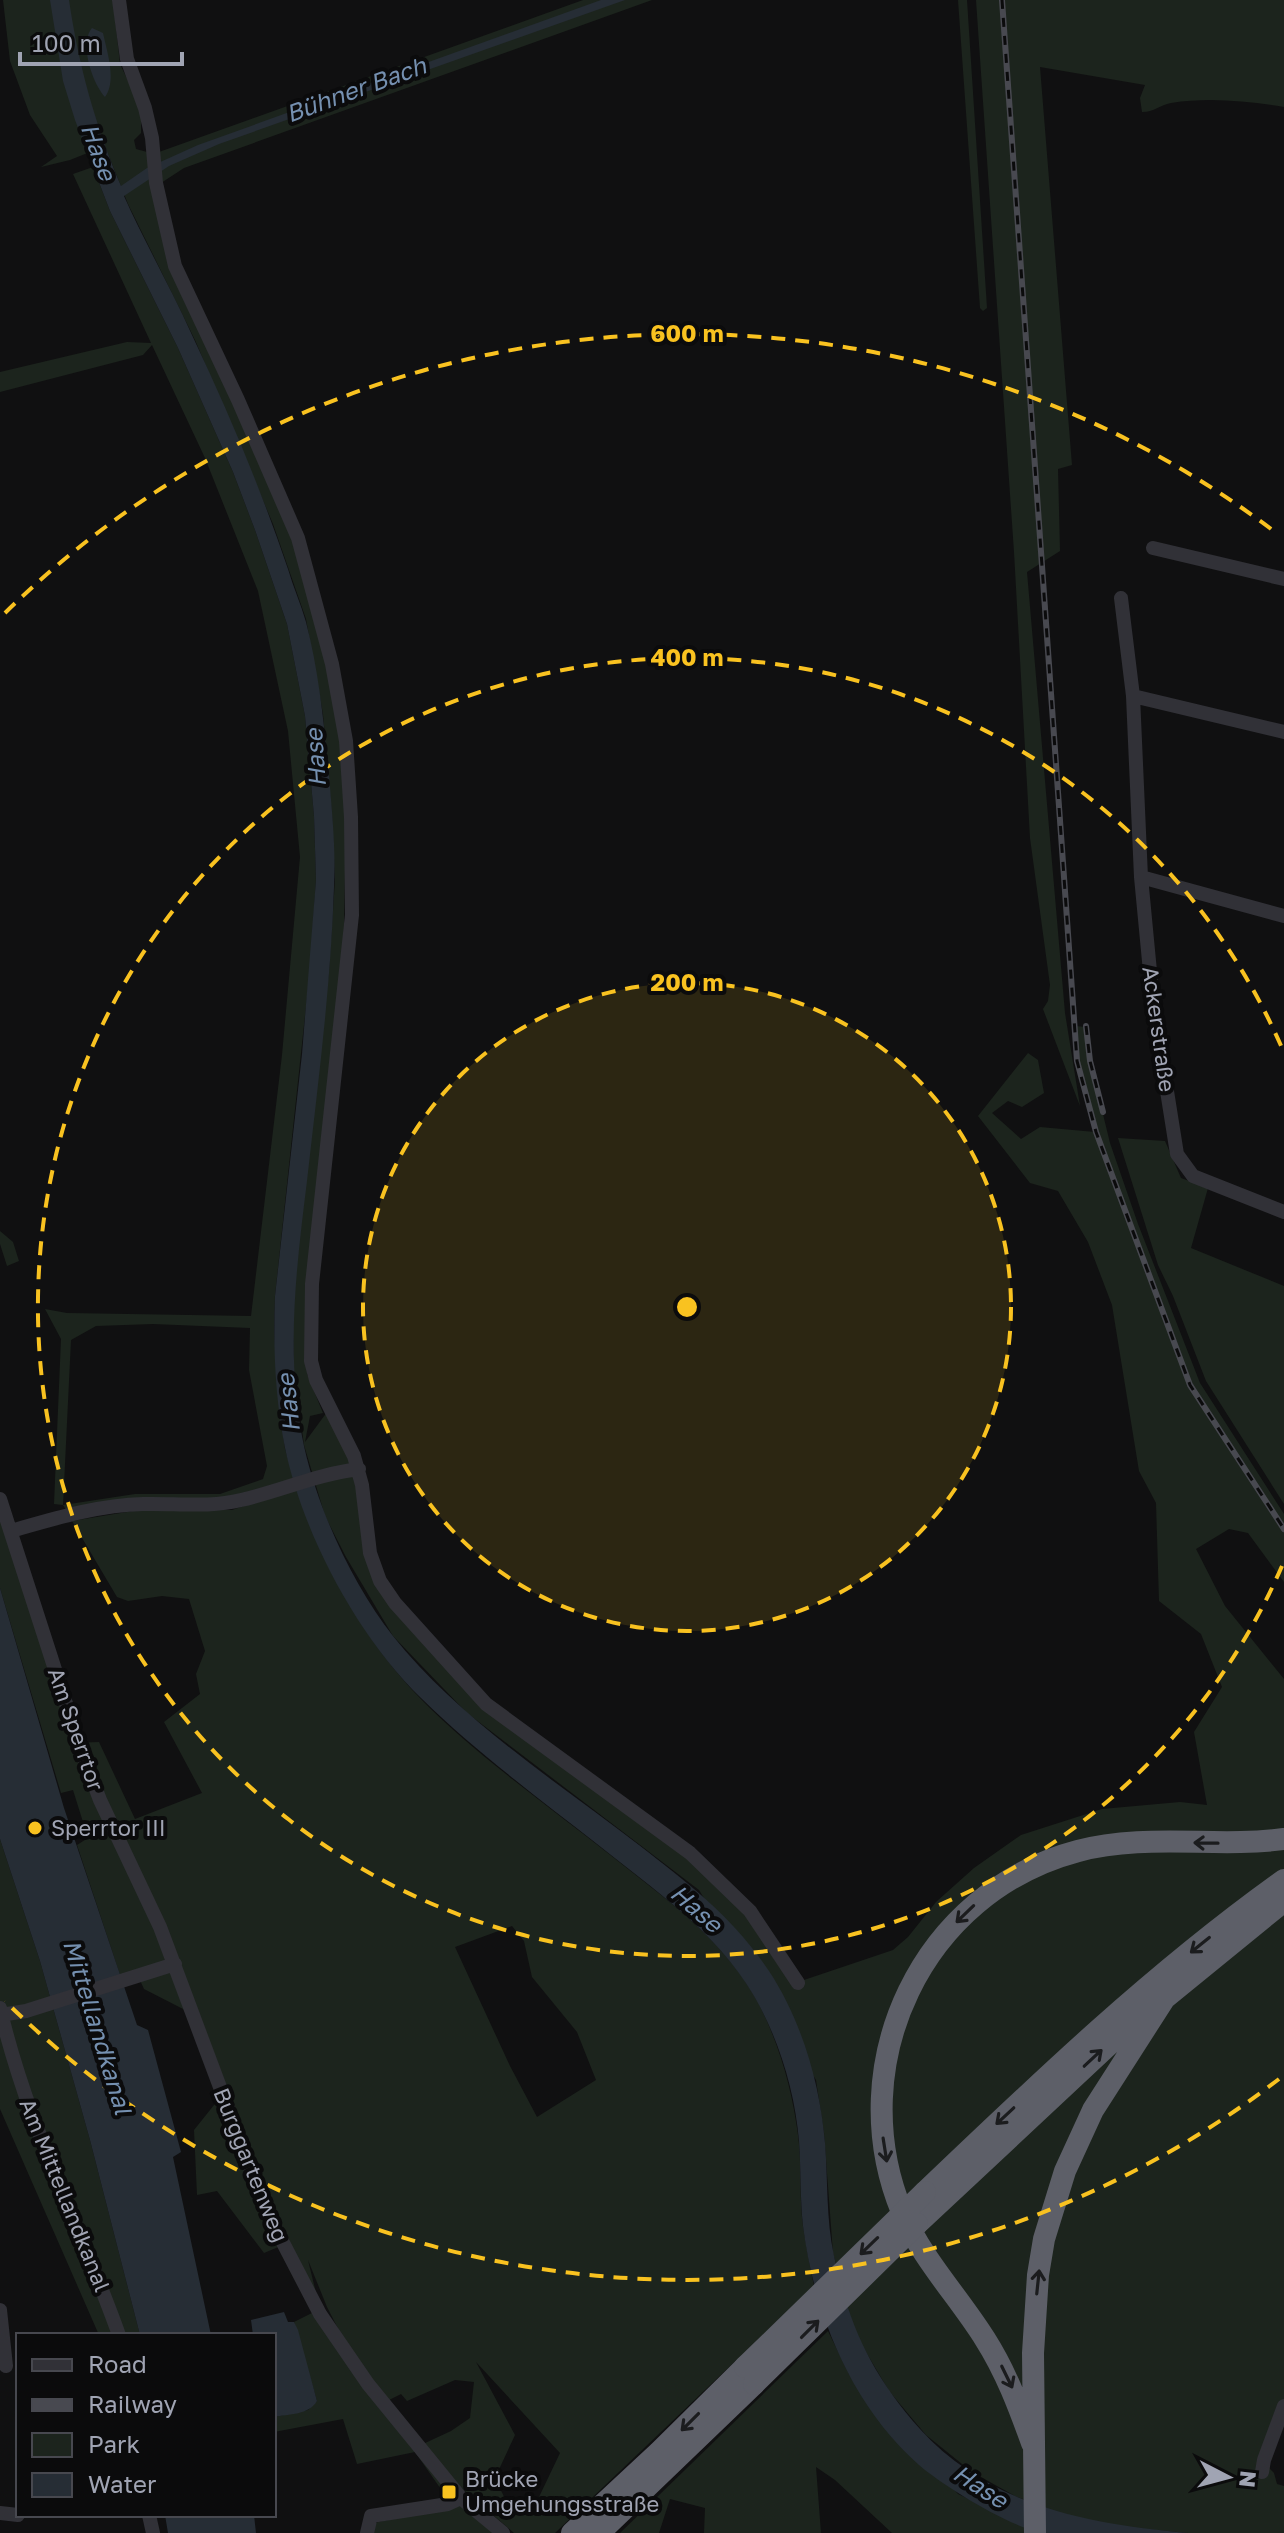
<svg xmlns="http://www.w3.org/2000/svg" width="1284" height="2533" viewBox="0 0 1284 2533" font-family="'Golos Text',sans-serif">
  <rect width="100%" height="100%" fill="#101011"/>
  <!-- green -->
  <path fill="#1c241d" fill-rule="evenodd" d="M3,0h110l7,64 21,44v25l-7,7 2,9 11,3 9,59 137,327 35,129 13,76 5,74 -3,161 -36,396 16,39 -13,3 -5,26 25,-34 24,48 26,125 106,123 204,149 60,58 48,71 95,-32 15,-13 28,-35 38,-34 47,-33 81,-26 78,-7 27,3 -13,-73 28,-45 -21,-53 -42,-33 -3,-98 -17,-32 -27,-166 -24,-63 -30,-51 -28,-8 -52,-67 50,-63 10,7 6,33 -22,14 -14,-6 -16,12 29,26 19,-12 55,5 -18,-71 -2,-35 11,1 4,34 20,82 28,81 62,159 84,131v68l-36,-49 -19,-4 -33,20 29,57 59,73v727l-16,61 6,6 3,11 7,2v47h-96l-65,-6 -62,-13 -46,-18 -43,-24 -46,-37 -37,-44 -36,-61 -20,-77 -9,-120 -8,-53 -117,-190 -232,-177 -74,-77 -47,-79 -21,-41 -21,-71 -10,-75 -1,-40v-33l36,-326 6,-91 -3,-65 -9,-101 -17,-95 -33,-95 -78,-184 -67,-136 -23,-58 -35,14 -29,7 16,-11 -27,-41 -20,-54z
    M583,0h69l-468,168 -23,15 -2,-31z
    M958,0h9l20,308 -4,3 -3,-3z
    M976,0h308v107c-36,-6 -76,-10 -113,-4 -11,2 -17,9 -29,9l-2,-14 5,-13 -105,-18 32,398 -14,4 2,82 -33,21 38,441 15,93 -37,-97 5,-8 2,-16 -20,-147 -16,-286z
    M93,167l17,44 68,137 55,124 22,58 32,94 18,92 9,100 2,64 -6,89 -35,327 -1,34 5,76 6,43 9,30 -68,22 -158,12 -5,-8 -9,-1 7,-165 -16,-30 22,4 184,3 31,-261 18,-198 -12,-126 -30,-140 -53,-133 -53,-113 -9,10 -143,37v-20l127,-30 24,1 -78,-169zM153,1324l97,4 -1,42 18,96 -4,13 -43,15h-85l-72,11 8,-165 25,-14z
    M1118,1138l47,3 16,37 27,10 -17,60 93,38v218l-78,-123 -33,-85 -15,-31z
    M0,1231l13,11 6,19 -12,5 -7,-22z
    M296,1488c26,76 67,150 122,208 56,58 128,108 191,158 54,43 111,82 146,143 23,42 37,91 43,138 4,30 1,61 5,91 3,20 7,40 11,60l-259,247h-41l-55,-47 -36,-42 28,-13 19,-13 4,-36 -19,-2 -48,21 -6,-7 -16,8 -35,-50 -23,-45 -19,-47 9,37 -29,-54 -24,10 -47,-62 -20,4 -3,-65 24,-30 -33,-90 -41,-21 -7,-15 -16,4 -44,-133 11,-7 -15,-48 -12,3 -61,-205v-77l73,232 26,-1 36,77 67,-26 -38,-71 36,-28 -4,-20 9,-23 -16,-52 -27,-3 -34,5 -11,-4 -45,-76 67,-11h93zM512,1926l12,15 8,36 45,55 19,48 -59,37 -27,-51 -55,-119zM476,2362l84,91 -21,44 -30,10 -14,-29 20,-43z
    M0,1839l40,122 50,179 50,195h-41l-99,-226z
    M312,2313l184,220h-129v-4l11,-7 64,-12 3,-15 -30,-43 -58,12 -14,-45 -69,13v-15l34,-7 9,-9 -23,-79z
    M828,2331l21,43 109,120 84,39h-150l-57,-53 -19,-13 5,66h-117l1,-25 -35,-9 -11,34h-39z"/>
  <!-- water -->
  <path fill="#262d35" d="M50,0h19c10,67 26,124 52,186l26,-18 51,-23 403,-145h24l-406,144 -50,22 -45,30c21,47 47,92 68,139 36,76 69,154 96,234 5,18 13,35 18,53 13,50 18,102 23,153 3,37 7,75 5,112 -3,98 -16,196 -27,294 -11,89 -22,176 -3,265 14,64 49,139 89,190 65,82 164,146 246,209 51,40 93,71 130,126 33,50 51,113 56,172 3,37 1,76 9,113 15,70 38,119 86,173 71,78 169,95 268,104 -34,0 -68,0 -101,0 -14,0 -29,0 -43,0 -31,-4 -101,-47 -125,-68 -68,-60 -105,-152 -116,-239 -3,-28 -2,-57 -4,-85 -4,-49 -20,-102 -45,-145 -38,-65 -100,-106 -157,-152 -60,-47 -122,-93 -176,-146 -64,-62 -118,-164 -136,-250 -10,-50 -12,-101 -10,-152l27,-242 14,-174 -2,-64 -9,-100 -18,-92 -32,-94 -22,-58 -55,-124 -68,-137 -35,-91 -12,-39z
    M92,28l11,5c4,19 14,47 2,64 -13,-14 -26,-54 -13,-69z
    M0,1588l64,220 73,217 11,5 33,122 -8,5 38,178h-71l-50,-195 -50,-179 -40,-122z
    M284,2312l4,10h6l4,8 19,71c-8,14 -28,13 -43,16v-82h-21l-2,-15z
    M165,2515h89l2,18h-88z"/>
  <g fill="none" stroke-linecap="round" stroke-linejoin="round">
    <!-- minor -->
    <path stroke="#313137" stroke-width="14" d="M119,0l8,59 18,49 7,30 4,45 19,83 63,134 60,138 34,126 14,77 5,76 1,98 -40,369 -1,77 5,19 38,76 8,29 8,68 10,28 15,22 91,101 204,149 60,58 48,72
      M1153,548l131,31
      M1121,598l12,98 8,181 12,126 24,151 16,22 91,36
      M1133,696l151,36
      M1141,877l143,39
      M0,1499l80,248 20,53 60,127 106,283 54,104 48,70 93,114 42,35
      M11,1531c42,-12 87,-26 132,-27 32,-1 66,4 98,-4 40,-9 76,-26 118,-31
      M0,2008c26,113 80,218 119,327
      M0,2015l26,-4 149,-47
      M0,2310l6,56
      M1262,2472l2,-12 20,-54
      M0,2513l18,2
      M149,2515l4,18
      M367,2533l4,-17 77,-12 13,-6"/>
    <!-- highway -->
    <path stroke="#5d5f68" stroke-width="22" d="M925,2192c115,-110 230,-220 359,-312
      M917,2224l199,-186 168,-137
      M1032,2443c-13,-36 -26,-71 -47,-104 -27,-43 -63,-80 -83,-127 -61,-148 20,-320 176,-361 67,-18 138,-3 206,-12
      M572,2533l87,-81 86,-85
      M599,2533l155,-149
      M1035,2533l-2,-180 5,-78 6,-36 21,-68 28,-61 75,-117"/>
    <!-- rail casing -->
    <g stroke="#484950" stroke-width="6">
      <path id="rail" d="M1002,0l75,1061 19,71 94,253 94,144
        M1086,1026l4,35 13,51"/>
    </g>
    <!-- rail -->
    <use href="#rail" stroke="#0b0b0c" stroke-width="3" stroke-dasharray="9" stroke-linecap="butt"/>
    <!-- highway-bridge -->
    <path stroke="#5d5f68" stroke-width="22" d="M745,2367l180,-175
      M754,2384l163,-160"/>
  </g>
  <!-- one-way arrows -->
  <defs><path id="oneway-shaft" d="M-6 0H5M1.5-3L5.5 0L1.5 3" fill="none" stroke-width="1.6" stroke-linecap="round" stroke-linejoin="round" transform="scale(2)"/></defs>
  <g stroke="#1b1c1e">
    <use href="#oneway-shaft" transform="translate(1206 1843) rotate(-179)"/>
    <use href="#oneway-shaft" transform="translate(965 1914) rotate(136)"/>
    <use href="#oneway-shaft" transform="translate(1200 1945) rotate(141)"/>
    <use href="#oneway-shaft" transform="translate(1093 2058) rotate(-43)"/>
    <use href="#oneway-shaft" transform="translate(1005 2116) rotate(137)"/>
    <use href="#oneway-shaft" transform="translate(885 2150) rotate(81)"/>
    <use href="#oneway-shaft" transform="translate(869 2246) rotate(136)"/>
    <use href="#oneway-shaft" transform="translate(1038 2282) rotate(-84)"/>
    <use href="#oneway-shaft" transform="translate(810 2329) rotate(-45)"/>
    <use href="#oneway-shaft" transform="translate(1007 2377) rotate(64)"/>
    <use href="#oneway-shaft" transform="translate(690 2422) rotate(135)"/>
  </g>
  <!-- distance rings -->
  <circle cx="687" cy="1307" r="324" fill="#f9c220" fill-opacity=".12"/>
  <g fill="none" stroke="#f9c220" stroke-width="4" stroke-dasharray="14 10">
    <circle cx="687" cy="1307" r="324"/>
    <path d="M1282 1566A649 649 0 1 1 1282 1048"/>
    <path d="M1279 2079A973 973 0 0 1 5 2001M5 613A973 973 0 0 1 1279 535"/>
  </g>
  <!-- markers -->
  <g fill="#f9c220" stroke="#0b0b0c" stroke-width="3">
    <circle cx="35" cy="1828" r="8"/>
    <rect x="441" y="2484" width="16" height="16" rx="4"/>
  </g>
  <g text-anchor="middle" stroke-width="8" stroke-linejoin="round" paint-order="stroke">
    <!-- street labels -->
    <g font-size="22" fill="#a0a4b3" stroke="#0b0b0c">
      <text transform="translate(1159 1029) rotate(82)" y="8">Ackerstraße</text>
      <text transform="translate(76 1729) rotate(71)" y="8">Am Sperrtor</text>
      <text transform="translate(251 2165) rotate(68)" y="8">Burggartenweg</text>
      <text transform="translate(65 2195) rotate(68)" y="8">Am Mittellandkanal</text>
    </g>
    <!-- poi labels -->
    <g font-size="22" fill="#a0a4b3" stroke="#0b0b0c" text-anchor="start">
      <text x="51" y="1836">Sperrtor III</text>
      <text x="465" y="2487">Brücke<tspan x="465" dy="25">Umgehungsstraße</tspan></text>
    </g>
    <!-- water labels -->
    <g font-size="24" font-style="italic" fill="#7590b0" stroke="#0b0b0c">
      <text transform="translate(356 90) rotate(-20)" y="8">Bühner Bach</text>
      <text transform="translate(98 152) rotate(70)" y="8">Hase</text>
      <text transform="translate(316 758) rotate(-94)" y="8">Hase</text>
      <text transform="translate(289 1403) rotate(-96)" y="8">Hase</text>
      <text transform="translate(696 1909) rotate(41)" y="8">Hase</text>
      <text transform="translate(97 2027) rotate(73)" y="8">Mittellandkanal</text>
      <text transform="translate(980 2487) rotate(33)" y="8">Hase</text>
    </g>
  </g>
  <circle cx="687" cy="1307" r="12" fill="#f9c220" stroke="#0b0b0c" stroke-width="4"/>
  <g font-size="24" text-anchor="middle" font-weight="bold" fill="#f9c220" stroke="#0b0b0c" stroke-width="8" stroke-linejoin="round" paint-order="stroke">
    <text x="687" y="342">600 m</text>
    <text x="687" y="666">400 m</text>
    <text x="687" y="991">200 m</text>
  </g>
  <!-- legend -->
  <rect x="16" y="2333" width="260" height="184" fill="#0b0b0c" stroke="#47484f" stroke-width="2"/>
  <rect x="32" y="2359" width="40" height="12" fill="#313137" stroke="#47484f" stroke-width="2"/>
  <text x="88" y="2373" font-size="24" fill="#a0a4b3">Road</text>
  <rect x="32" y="2399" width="40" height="12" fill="#484950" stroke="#47484f" stroke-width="2"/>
  <text x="88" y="2413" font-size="24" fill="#a0a4b3">Railway</text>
  <rect x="32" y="2433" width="40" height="24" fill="#1c241d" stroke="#47484f" stroke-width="2"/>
  <text x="88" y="2453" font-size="24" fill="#a0a4b3">Park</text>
  <rect x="32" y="2473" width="40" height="24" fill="#262d35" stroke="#47484f" stroke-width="2"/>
  <text x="88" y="2493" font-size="24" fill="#a0a4b3">Water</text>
  <!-- north arrow -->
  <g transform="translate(1228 2477) rotate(96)" stroke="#0b0b0c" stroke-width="6" paint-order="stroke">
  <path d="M0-6L14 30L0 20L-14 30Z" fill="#a0a4b3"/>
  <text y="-12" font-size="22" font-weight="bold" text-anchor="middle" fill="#a0a4b3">N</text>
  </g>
  <!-- scale -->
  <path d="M20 52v12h162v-12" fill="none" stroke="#a0a4b3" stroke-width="4"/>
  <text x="32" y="52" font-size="24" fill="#a0a4b3" stroke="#0b0b0c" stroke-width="6" paint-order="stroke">100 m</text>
</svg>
